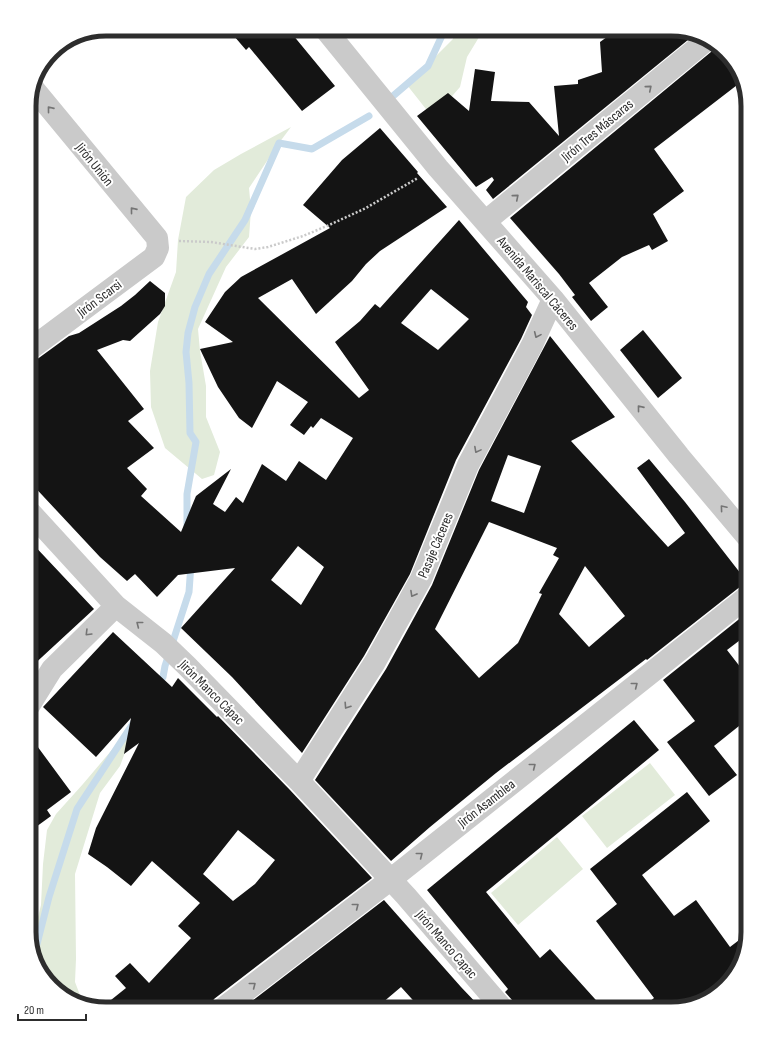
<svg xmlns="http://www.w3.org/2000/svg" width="777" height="1038" viewBox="0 0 777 1038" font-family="'Sofia Sans Condensed',sans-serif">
  <rect width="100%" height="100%" fill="#fff"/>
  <!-- green -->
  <path fill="#e2ebda" d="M454,29h30l-17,28 -7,30 -27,31 -26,-33 46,-46z
    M291,127l-12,16 -30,45 2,22 -2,27 -23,30 -28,62 2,22 6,35v31l14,35 -6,23 -12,4 -37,-31 -14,-41 -1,-36 8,-49 18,-50 2,-32 8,-43 28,-27 27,-16z
    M127,732l3,7 -10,27 -20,27 -25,81 1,85 -1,23 8,21 -15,-4 -26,-25 -10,-33 9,-36 2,-41 4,-34 9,-16 27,-30z
    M650,763l25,32 -68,53 -25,-32z
    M557,837l26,32 -65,56 -27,-32z"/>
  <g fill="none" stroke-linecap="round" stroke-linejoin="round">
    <!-- stream -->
    <path stroke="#c6dbeb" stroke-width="7" d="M386,102l42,-36 17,-37
      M187,526v-32l9,-52 -6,-9 -1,-50 -3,-31 2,-19 7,-26 14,-33 36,-54 34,-77 33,6 57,-33
      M157,686l6,-9 2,-11 24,-74 2,-28
      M35,952l14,-55 28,-88 57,-87"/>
  </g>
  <!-- building -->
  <path fill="#141414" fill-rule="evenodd" d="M228,29h60l47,57 -33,25 -53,-64 -3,3z
    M618,29h57l19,6 -201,164 -7,-9 8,-10 -2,-3 -16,10 -59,-71 31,-23 21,18 6,-42 20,3 -4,29 38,1 30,34 -5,-50 24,-2v-4l24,-8 -2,-30z
    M717,47l18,17 6,18 -87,67 30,42 -31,23 15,27 -16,9 -3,-5 -27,12 -33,26 19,24 -17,14 -19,-24 3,-2 -16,-21 -49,-56z
    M380,128l38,44 -1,1 30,34 -67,44 -14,13 -14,17 -36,33 -24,-35 -34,19 101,100 10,-8 -34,-48 25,-21 15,-17 5,4 79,-88 69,82 -2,5 6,8 -11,24 -65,121 -46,114 -46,82 -62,97 -70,-76 -51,-49 54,-60 -57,7 -21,22 -22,-23 -8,7 -27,-24 -71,-76v-119l7,-2 33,-24 10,-3 42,-27 14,-11 15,-14 15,12v13l-5,8 -30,27 -7,-1 -26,10 47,59 -16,12 26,27 -27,20 20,21 -6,7 40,36 15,-36 35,-27 -18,35 12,8 11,-15 7,6 19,-39 24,17 13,-20 27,19 27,-42 -32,-20 -8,10 -2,-2 -7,9 -14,-10 18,-23 -31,-21 -25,47 -13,-10 -21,-31 -18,-38 33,-7 -28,-20 20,-30 16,-15 89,-49 -27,-23 39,-45zM431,289l38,30 -31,31 -37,-27zM298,546l26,21 -23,38 -30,-25z
    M643,330l39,48 -24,20 -38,-48z
    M550,336l65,81 -44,24 97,106 17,-14 -48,-65 12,-9 36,43 56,72v12l-94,74 -1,-1 -150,114 -66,54 -39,34 -76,-81 71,-111 46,-84 47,-115zM508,455l33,11 -17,47 -33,-12zM489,522l68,26 -4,7 6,3 -20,35 3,1 -24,49 -39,35 -44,-49zM585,566l40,50 -36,31 -30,-33z
    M29,540l65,69 -65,60z
    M748,612v22l-21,16 21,27v31l-9,7 5,7 -30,24 23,29 -28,21 -42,-54 28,-21 -32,-41z
    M113,632l59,55 6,-9 39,39 1,-1 72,74 82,88 -158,121 -3,5 -1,5h-104l-5,-1 25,-20 -11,-12 15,-13 19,20 42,-45 -13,-12 22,-23 -48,-42 -21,25 -24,-19 -19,-13 8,-26 43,-85 -15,11 7,-36 -35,39 -53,-50zM238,830l37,30 -20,24 -22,17 -30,-27z
    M634,720l25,30 -173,142 54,66 10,-9 54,60h-89l-2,-8 -8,-9 3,-3 -81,-99z
    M29,735l42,57 -24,18 4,6 -22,16z
    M687,792l23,29 -68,54 32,41 22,-16 34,47 17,-13 -9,36 -25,26 -42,13h-31l14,-11 -58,-77 21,-17 -27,-35z
    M384,900l77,87 20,21 3,-2 3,3h-66l-20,-22 -26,22h-116l-7,-8z"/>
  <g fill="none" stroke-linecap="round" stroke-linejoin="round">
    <!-- path -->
    <path stroke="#cacaca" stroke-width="2.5" stroke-dasharray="2 2" stroke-linecap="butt" d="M179,241l32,1 44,7 13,-2 35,-11 24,-10 39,-18 52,-30"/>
    <!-- minor -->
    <path stroke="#cacaca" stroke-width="22" d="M325,29l113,139 115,131 126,157 69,82
      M486,221l222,-182
      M29,350l125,-93 4,-9 -1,-10 -124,-150
      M29,511l87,95 47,37 24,23 112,115 107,115 97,113
      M29,706l23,-37 64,-63
      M299,781l76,-119 46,-83 47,-114 64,-120 21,-46
      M222,1009l168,-129 358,-284"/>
  </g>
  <!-- one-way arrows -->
  <defs><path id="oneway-chevron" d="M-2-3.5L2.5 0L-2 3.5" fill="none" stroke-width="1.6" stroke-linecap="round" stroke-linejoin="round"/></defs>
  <g stroke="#747474">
    <use href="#oneway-chevron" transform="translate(649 88) rotate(-40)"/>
    <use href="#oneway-chevron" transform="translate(50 109) rotate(-129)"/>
    <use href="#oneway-chevron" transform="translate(516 197) rotate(-40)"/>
    <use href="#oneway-chevron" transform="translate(133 210) rotate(-129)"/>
    <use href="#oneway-chevron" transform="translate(537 335) rotate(114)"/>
    <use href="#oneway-chevron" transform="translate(640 408) rotate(-129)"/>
    <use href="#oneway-chevron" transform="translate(477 450) rotate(118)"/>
    <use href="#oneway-chevron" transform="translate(723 508) rotate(-130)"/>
    <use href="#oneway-chevron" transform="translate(413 594) rotate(119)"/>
    <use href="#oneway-chevron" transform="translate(139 624) rotate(-142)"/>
    <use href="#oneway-chevron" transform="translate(88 633) rotate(135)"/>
    <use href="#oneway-chevron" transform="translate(635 685) rotate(-38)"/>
    <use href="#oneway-chevron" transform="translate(347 706) rotate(123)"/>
    <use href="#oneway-chevron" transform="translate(533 766) rotate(-38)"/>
    <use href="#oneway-chevron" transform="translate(420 855) rotate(-38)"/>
    <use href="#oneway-chevron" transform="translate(356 906) rotate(-38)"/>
    <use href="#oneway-chevron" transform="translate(253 985) rotate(-38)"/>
  </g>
  <g text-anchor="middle" stroke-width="4" stroke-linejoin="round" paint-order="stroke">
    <!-- street labels -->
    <g font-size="14" fill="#2d2d2d" stroke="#fff">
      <text transform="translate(597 130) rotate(-40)" y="5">Jirón Tres Máscaras</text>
      <text transform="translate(95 164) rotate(51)" y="5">Jirón Unión</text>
      <text transform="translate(538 283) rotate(50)" y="5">Avenida Mariscal Cáceres</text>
      <text transform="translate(99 298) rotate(-37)" y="5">Jirón Scarsi</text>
      <text transform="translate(435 545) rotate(-67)" y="5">Pasaje Cáceres</text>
      <text transform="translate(212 692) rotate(45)" y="5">Jirón Manco Cápac</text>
      <text transform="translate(486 803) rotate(-38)" y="5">Jirón Asamblea</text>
      <text transform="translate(447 944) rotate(49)" y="5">Jirón Manco Capac</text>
    </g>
  </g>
  <!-- crop -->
  <path d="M0 0H777V1038H0ZM106 36H671A70 70 0 0 1 741 106V932A70 70 0 0 1 671 1002H106A70 70 0 0 1 36 932V106A70 70 0 0 1 106 36Z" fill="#fff" fill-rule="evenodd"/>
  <path fill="none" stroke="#2d2d2d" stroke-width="5" d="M106 36H671A70 70 0 0 1 741 106V932A70 70 0 0 1 671 1002H106A70 70 0 0 1 36 932V106A70 70 0 0 1 106 36Z"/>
  <!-- scale -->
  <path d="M18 1014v6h68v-6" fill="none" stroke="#2d2d2d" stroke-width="2"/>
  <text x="24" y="1014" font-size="12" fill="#2d2d2d" stroke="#ffffff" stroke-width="3" paint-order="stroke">20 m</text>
</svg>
